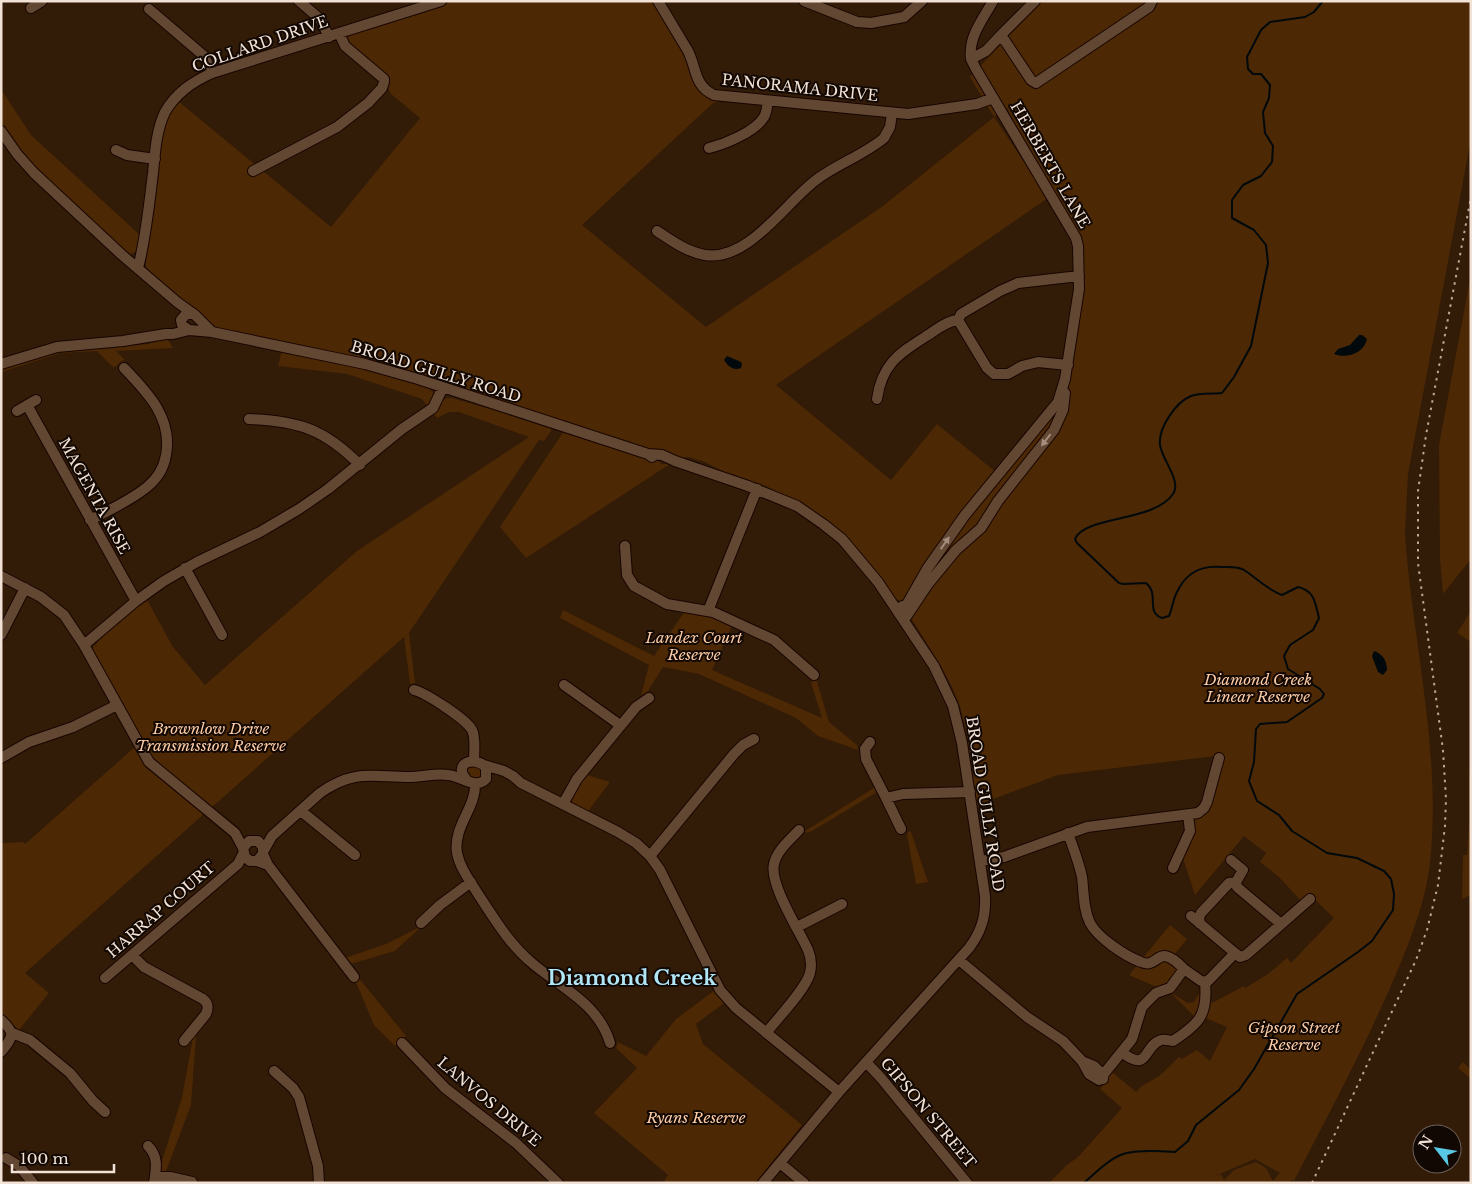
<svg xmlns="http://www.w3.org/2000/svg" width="1472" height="1184" viewBox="0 0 1472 1184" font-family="'Libre Baskerville',serif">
  <rect width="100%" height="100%" fill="#321b07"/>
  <!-- green -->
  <path fill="#4c2804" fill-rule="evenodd" d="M454,1h199l32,51 8,27 30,21 -10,3 -131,122 124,102 177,-121 111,-89 -24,-40 72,-76h429v138l-63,335 -3,60 2,25c10,101 34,202 23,304 -5,43 -23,86 -40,125 -29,66 -63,129 -96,193l-2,-1 -2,3h-241l18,-18 11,-8 44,-49 -22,-19 7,-8 4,-10 25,21 6,-6 17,-10 20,-19 3,2 15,-9 13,11 17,-34 -24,-10 5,-27 4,13 32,-17 1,2 23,-14 19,-16 4,5 43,-45 -23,-22 -9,6 -23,-25 -19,-15 6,-9 -22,-17 -49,59 -13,-40 12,-34 9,-6 13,-30 8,-30 -166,20 -81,30 -10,-70 -7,-29 -8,-19 -11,-21 -30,-48 20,-44 -1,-1 26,-42 97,-117 3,2 11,-12 15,-156 -55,-101 -20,-39 -13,9 54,81 -272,187 115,95 46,-56 60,49 -89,126 -7,2 -7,-3 -84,-88 -44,-24 -44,-15 -17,-9 -17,-5 -14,1 -21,-6 -125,-40 -110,-38 -93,-23 -110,-23 -65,-57 -4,-4v-7l16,-122 5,-20 11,-17 153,126 89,-109 -29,-24 -4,-8 -40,-42 -1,-6 7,-5zM1255,1159l25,14 -7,8 -7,-13 -10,-6 -22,8 -10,10 -3,-6 -11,4z
    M1,89l30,46 110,101 -4,15 -6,3 -10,-6 -86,-79 -26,-30 -8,-14z
    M1471,274v285l-28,35 -3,-35 -1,-114z
    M167,338l6,10 -57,3 9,9c-6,1 -7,6 -12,7l-16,-16 -36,2 -60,19v-4l48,-16 99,-8z
    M282,350l46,9 79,21 20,7 6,5 1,8 -6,7 -6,-8 -75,-25 -69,-8z
    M447,398h5l99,29v4l-7,10 -5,-1 -130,193 6,50 -5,1 -6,-47 -193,171 -57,-47 -62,-109 1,-5 17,-18 36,-31 27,49 32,38 152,-134 172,-114 -70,-25h-10l-12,6 -4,-5c6,-4 7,-12 14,-15z
    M564,431l92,29 6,4h8l-144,94 -26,-31z
    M563,610l91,46 31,-45 29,5 19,8 -21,46 110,48 -11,-35 5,-5 13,44 28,23 1,5 -40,-14 -22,-18 -97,-44 -36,-7 -15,24 -7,5 8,-31 -89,-47z
    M1471,611v31l-14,-9z
    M136,746l12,23 56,45 -179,159 24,20 -30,37 -18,-15v-172l22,-1 2,2z
    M470,764l12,4 2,3 -4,9 -12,-3 -2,-8z
    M1471,773v122l-9,4 1,-44h4l2,-32v-49z
    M584,774l26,8 -22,29 -14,-7 -4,-5z
    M877,786l2,5 -67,40 -6,2 -1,-2z
    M909,831l2,1 17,50 -12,2 -9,-49z
    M1170,925l17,14 -14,17 -31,3z
    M422,926l-27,25 -48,14 -1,-7 2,-1 38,-13z
    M1160,959l10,1 8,11 -9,15 -10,2 -30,-13 9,-11z
    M1186,975l-13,19 15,9 6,-1 9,-15 -6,32 -28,-28z
    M358,977l48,59 -11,10 -21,-21 -19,-45z
    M715,990l9,13 -28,21 7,20 99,81 -47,58h-92l5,-8 -74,-62 43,-45 -21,-20 2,-6 28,14 30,-37z
    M193,1033l3,3 -5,69 -26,69 -6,-3 23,-74 10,-54 -2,-3z
    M1463,1062l8,8v9l-13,-11z"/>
  <!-- water -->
  <path fill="#01090c" d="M1359,335h3l5,4c-3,14 -20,20 -33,15l4,-5 12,-4z
    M727,356l14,6 1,2 -1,4c-8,3 -13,-2 -17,-8z
    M1374,651c9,3 13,10 13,19l-4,5 -5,-3 -6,-16z"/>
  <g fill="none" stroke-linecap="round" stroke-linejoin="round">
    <!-- stream -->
    <path stroke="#01090c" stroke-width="2" d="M1084,1183c11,-10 25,-24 39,-29 12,-4 38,-3 52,-2l13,-11 8,-16 43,-35 15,-21 43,-75 61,-42 14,-11 21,-31 1,-16 -3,-15 -7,-8 -27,-13 -30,-5 -35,-22 -13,-16 -22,-14 -8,-20 5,-19 2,-33 4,-5 27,-2 35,-24 2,-4 -4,-5 -32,-20 -4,-13 6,-11 23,-15 6,-12c-4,-15 -4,-27 -21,-31l-16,8c-16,-6 -24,-16 -38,-25 -6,-4 -16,-3 -23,-3 -22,-2 -36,7 -45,27 -3,7 -4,15 -7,22l-7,2c-17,-6 -2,-24 -16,-35l-23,1 -4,-1 -42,-40 -2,-4c9,-23 79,-17 98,-45 9,-13 -11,-34 -13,-49 -2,-17 16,-43 31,-49 9,-3 22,-2 31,-3l12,-16 17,-31 17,-83 -2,-18 -12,-15 -22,-12v-18l11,-15 18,-9 11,-14 1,-16 -8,-13 -2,-21 6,-14 1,-13 -9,-11h-8l-5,-5 -1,-12 14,-27 9,-8 35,-5 9,-5 9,-11"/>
    <!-- minor casing -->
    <g stroke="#180500" stroke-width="12">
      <path id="minor" d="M299,1l21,18 9,18
        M658,1l30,50c9,18 6,35 26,44l194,19 69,-10 16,-6
        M804,1l53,21 14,1 33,-6 18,-16
        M31,8l11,-7
        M149,9l55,47 8,17
        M1001,35l30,45 5,3 113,-76 3,-6
        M971,59c-3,-22 12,-40 22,-58
        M1,131l16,23 17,19 88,82 55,47 18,13 17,17
        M709,148c16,-4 46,-16 55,-31 3,-5 3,-11 4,-16
        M116,150l11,5 28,4
        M253,171l84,-44 31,-24 14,-15 2,-6v-3l-39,-33 -6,-13
        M657,231c15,10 30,21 48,24 43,7 80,-52 111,-75 21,-16 48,-25 68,-42l6,-11 2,-14
        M138,268c8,-31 11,-63 15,-95 2,-20 3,-42 12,-61 11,-19 27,-30 47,-39l229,-72
        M189,330l-7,-5 -1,-5 5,-6h7
        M1,364l56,-17 66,-6 43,-7h7l16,-4 23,2 153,32 53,15 230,75 4,3
        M1068,365l-30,-3 -16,4 -14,8h-14l-7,-6 -29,-48 3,-6 39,-23 18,-8 61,-7
        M877,399c5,-36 23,-46 51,-64 9,-6 19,-14 30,-15
        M27,405l109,196
        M17,411l19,-11
        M249,419c50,2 75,10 111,46
        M648,454l14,1 13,6 73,25 49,20 26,18 19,15 36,43 56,84 19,40 9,37 23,153c1,21 -4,36 -16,52l-130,144 -76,91
        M90,520c19,-10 40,-19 57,-33 10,-8 17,-20 19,-32 7,-37 -19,-63 -42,-87
        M625,546l2,29 7,11 33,18 46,8 61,28 40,35
        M185,568l37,67
        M1,576l40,21 23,18 20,30 65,117 86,71 8,15
        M897,609l10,-5 3,-5 17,-30 38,-54 93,-113 7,-23 14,-90 -1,-43 -2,-8 -100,-169 -5,-10 15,-8 15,-16 34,-34
        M708,611l49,-122
        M904,620l24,-36 28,-34 25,-22 17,-27 56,-71 9,-20 2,-17
        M1,635l24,-47
        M84,645l52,-44 28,-20 33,-19 63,-30 39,-23 29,-20 74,-60 31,-21 10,-21
        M564,685l56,40
        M414,690c12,3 52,29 58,40 4,8 2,21 2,31
        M870,742l-5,7 1,10 20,39 17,-4 67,-2
        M1,758l28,-16 44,-15 44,-22
        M484,765l20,6 9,5 8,7 97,49 18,11 14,13 10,14 60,120 16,18 103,84
        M475,784c1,24 -22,42 -18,69 3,15 13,28 21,41 16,24 31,50 54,69 28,24 67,41 78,80
        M886,798l15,31
        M563,804l14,-25 59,-72 13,-9
        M301,811l54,44
        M1068,833c5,15 11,29 14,44 2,15 1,32 8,46 8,15 35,33 51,39 19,8 15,-22 43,7
        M264,850l8,-14 48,-43c34,-24 52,-16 89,-16 13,0 26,-4 39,-2 13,1 28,15 38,4v-12c-13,-12 -33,-3 -20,12
        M263,854l5,11 86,112
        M650,856l84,-102 9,-9 11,-6
        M1231,860l12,10 -7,12 1,5 44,37
        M257,861l6,-7v-7l-5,-6h-9l-6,7 2,9 5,4h7l11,4
        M980,861l24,-4 83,-30 111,-14 6,-5 3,-6 12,-44
        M1173,868l17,-37 -2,-16
        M1191,916l44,37
        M421,923l19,-18 31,-23
        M1200,924l-1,-6 2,-5 28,-30 7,-1
        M797,927l45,-23
        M132,955l12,12 59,32c5,4 6,8 3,15l-22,27
        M959,960l68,57 36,24 19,20 7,13 10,6 4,-1v-4l-9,-9 -12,-5
        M105,978l133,-114 5,-10
        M1,1020c15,13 12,17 0,32
        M12,1033l18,7 40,33 23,28 12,11
        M766,1033c11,-14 40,-44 44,-60 2,-9 1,-16 -2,-23 -9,-20 -39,-66 -34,-86 3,-14 16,-24 25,-34
        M402,1043l43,45 71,55 42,40
        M1123,1053c26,20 20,-7 38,-13 4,-1 9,1 12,1 26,-17 35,-26 32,-58
        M866,1062l15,16 86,105
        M274,1071l19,17 6,9 19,69 1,17
        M1103,1075l29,-36 10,-32 14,-14 14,-5 14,-19 17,12 6,1 28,-29 5,4 6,-2 64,-56
        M148,1146c11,11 8,23 6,37
        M6,1158l13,8 14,17
        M780,1163l24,20
        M155,1177h15l22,5"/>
    </g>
    <!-- minor -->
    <use href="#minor" stroke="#624733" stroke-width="10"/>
    <!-- rail -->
    <path stroke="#baa89a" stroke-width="2" stroke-dasharray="2.5 5" stroke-linecap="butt" d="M1312,1183l104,-223 11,-30 11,-45 7,-59 1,-27 -3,-49 -25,-187v-72l8,-56 45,-238"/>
  </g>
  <!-- one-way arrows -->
  <defs><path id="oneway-solid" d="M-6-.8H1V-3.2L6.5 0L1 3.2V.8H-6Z" transform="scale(1.25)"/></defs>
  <g fill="#a38d7c">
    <use href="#oneway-solid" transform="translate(1046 440) rotate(128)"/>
    <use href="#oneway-solid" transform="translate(945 543) rotate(-55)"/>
  </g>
  <g text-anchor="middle" stroke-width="4" stroke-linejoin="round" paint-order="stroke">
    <!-- street labels -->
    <g font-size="15" fill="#f2e2d6" stroke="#120803">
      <text transform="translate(260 44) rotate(-19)" y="5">COLLARD DRIVE</text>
      <text transform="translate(800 88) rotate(6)" y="5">PANORAMA DRIVE</text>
      <text transform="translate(1050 165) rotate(60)" y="5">HERBERTS LANE</text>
      <text transform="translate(436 372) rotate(17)" y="5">BROAD GULLY ROAD</text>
      <text transform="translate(94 496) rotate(61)" y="5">MAGENTA RISE</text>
      <text transform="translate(985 804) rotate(81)" y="5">BROAD GULLY ROAD</text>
      <text transform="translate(161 910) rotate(-41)" y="5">HARRAP COURT</text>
      <text transform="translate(489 1102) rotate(40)" y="5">LANVOS DRIVE</text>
      <text transform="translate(928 1113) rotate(50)" y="5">GIPSON STREET</text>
    </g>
    <!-- park labels -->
    <g font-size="15" font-style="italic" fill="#fdcba5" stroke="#120803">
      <text x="694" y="643">Landex Court<tspan x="694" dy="17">Reserve</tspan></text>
      <text x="1258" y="685">Diamond Creek<tspan x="1258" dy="17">Linear Reserve</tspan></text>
      <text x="211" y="734">Brownlow Drive<tspan x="211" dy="17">Transmission Reserve</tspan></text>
      <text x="1294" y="1033">Gipson Street<tspan x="1294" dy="17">Reserve</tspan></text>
      <text x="696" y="1123">Ryans Reserve</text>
    </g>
    <!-- district labels -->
    <g font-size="20" font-weight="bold" fill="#b0e6f6" stroke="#120803">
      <text x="632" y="985">Diamond Creek</text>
    </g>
  </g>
  <!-- border -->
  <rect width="1472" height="1184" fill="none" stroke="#f2e2d6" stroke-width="5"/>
  <!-- north arrow -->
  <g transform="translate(1437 1149) rotate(301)"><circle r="24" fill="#120803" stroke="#6c5f57"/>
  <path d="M0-4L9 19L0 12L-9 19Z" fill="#59c8e5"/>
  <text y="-8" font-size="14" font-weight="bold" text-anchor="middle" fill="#f2e2d6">N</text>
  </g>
  <!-- scale -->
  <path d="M12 1164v8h102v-8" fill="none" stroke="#f2e2d6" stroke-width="2.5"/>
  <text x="20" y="1164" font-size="15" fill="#f2e2d6" stroke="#120803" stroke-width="4" paint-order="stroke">100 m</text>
</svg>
